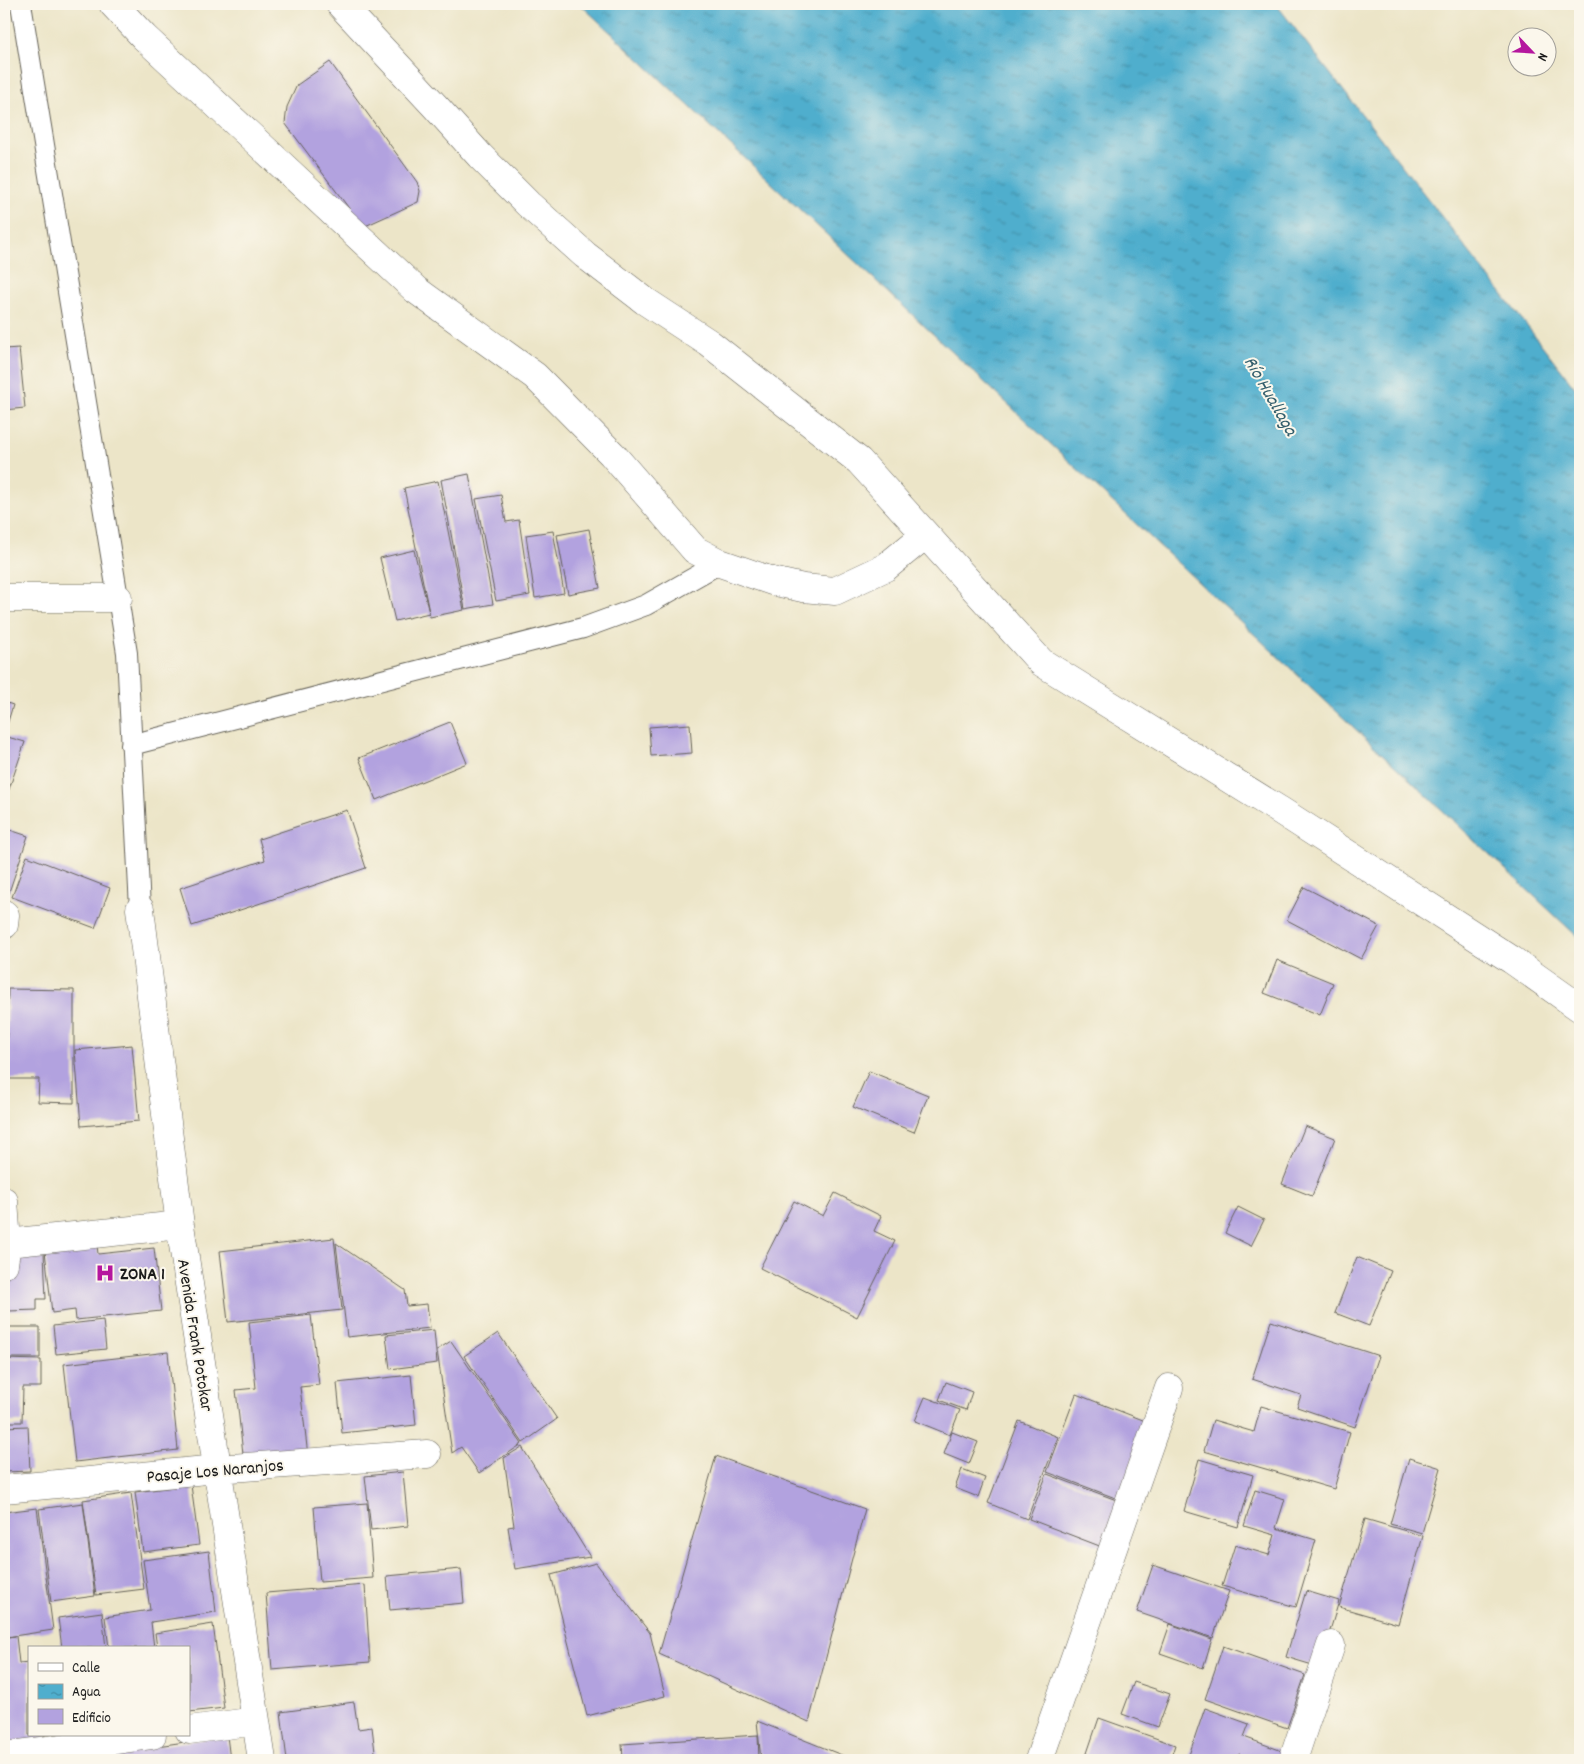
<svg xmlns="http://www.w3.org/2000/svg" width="1584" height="1764" viewBox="0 0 1584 1764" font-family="Dekko,sans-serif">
  <defs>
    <pattern id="water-ripples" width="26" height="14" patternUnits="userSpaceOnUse" patternTransform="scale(1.25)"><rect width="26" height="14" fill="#4faecd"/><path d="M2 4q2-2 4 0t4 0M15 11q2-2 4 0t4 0" fill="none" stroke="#418da6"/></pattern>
  </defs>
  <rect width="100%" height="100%" fill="#fbf7ec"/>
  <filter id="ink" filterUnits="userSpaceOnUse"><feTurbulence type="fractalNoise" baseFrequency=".02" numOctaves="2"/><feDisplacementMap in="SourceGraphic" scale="10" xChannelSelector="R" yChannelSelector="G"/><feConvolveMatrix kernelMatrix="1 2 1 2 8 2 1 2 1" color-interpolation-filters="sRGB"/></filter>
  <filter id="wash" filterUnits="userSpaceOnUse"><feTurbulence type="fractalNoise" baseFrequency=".0096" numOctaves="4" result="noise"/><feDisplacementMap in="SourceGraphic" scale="20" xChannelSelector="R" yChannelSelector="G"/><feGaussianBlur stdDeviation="1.12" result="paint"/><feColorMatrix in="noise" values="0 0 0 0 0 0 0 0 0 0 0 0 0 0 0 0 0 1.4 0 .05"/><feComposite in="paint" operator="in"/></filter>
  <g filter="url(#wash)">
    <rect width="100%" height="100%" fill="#ece5c8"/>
    <!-- water -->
    <path fill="url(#water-ripples)" stroke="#366574" d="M580,4h696l304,390v545z"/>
    <g id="blocks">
      <!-- building -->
      <path fill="#b2a2df" d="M330,62l87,120 3,9 -2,11 -55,25 -78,-104 2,-16 10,-22z
        M19,348l6,60 -21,2v-61z
        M469,474l24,130 -28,5 -24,-129z
        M438,481l26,129 -34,7 -26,-129z
        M501,495l5,27 13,-2 11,75 -34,6 -20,-102z
        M589,529l11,59 -32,6 -11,-59z
        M553,531l11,62 -29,5 -9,-63z
        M414,550l15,63 -34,8 -15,-63z
        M4,702l9,3 -7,23 -2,-1z
        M450,722l17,41 -91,37 -17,-42z
        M690,724l2,29 -41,3 -2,-29z
        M4,736l21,6 -21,62z
        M347,810l19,58 -174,58 -12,-38 85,-28 -6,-21z
        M4,828l24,8 -21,62 -3,-1z
        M27,856l83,32 -15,40 -83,-31z
        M1304,887l75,39 -18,33 -74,-39z
        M1277,960l56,23 -13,32 -56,-22z
        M8,989l66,1v113l-36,-1 1,-23h-33z
        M132,1045l7,76 -58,5 -6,-76z
        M869,1071l59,24 -14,37 -61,-25z
        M1305,1126l30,12 -23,58 -30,-12z
        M835,1193l46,23 -7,15 21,10 -38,76 -97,-49 34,-67 29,15z
        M1238,1207l26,13 -13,26 -26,-13z
        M96,1237l2,17 56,-6 7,63 -85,9 -1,-10 -23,3 -8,-71z
        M334,1238l8,72 -114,12 -8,-71z
        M336,1243l69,47 2,16 20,-2 3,24 -83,9z
        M44,1253l2,46h-9v11l-29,1 -2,-57z
        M1357,1257l34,14 -22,55 -34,-13z
        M311,1315l8,70 -19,2 8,69 -64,7 -8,-73 20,-2 -7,-66z
        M103,1320l3,29 -50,5 -3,-28z
        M1271,1321l108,35 -24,71 -58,-20 4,-12 -49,-16z
        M6,1327h34v31h-34z
        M434,1330l3,33 -47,6 -4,-34z
        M498,1333l59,86 -34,24 -59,-87z
        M451,1341l71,103 -43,29 -18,-26 -9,6 -15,-103z
        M168,1352l10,98 -103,12 -11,-98z
        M4,1359l37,1v27h-18l-1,35h-18z
        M411,1375l5,50 -74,8 -5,-50z
        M946,1382l26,10 -6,18 -27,-10z
        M1076,1394l72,28 -30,77 -71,-27z
        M925,1397l35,13 -10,25 -35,-14z
        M1261,1406l89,26 -16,57 -130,-38 9,-31 41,12z
        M1019,1421l39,16 -31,82 -39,-16z
        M28,1426l2,45 -26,1v-45z
        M952,1432l26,10 -9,22 -25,-10z
        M522,1447l68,110 -75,12 -7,-42 6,-1 -10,-68z
        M716,1456l149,53 -56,213 -150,-68z
        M1409,1458l32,10 -19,65 -32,-9z
        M1199,1459l54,16 -15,52 -54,-16z
        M962,1469l23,9 -7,19 -23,-9z
        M403,1472l5,54 -37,4 -6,-54z
        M1047,1474l72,27 -9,49 -81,-31z
        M191,1485l8,60 -56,7 -8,-60z
        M1255,1490l30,9 -9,29 40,12 -20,67 -74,-21 13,-41 34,10 6,-20 -31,-9z
        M131,1493l13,96 -48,6 -13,-95z
        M83,1503l12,93 -44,6 -12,-93z
        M367,1503l6,75 -53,4 -6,-75z
        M37,1508l16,122 -46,7 9,-1 3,27 10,-1v73h16v3l-41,6v-232z
        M1365,1519l58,17 -25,88 -59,-17z
        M209,1551l7,61 -65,10 3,26h-45l-4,-31 45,-7 -7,-50z
        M596,1563l54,70 15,63 -78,20 -36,-141z
        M1153,1565l76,26 -16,47 -76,-26z
        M461,1569l3,34 -74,7 -3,-34z
        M365,1585l5,77 -98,8 -6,-77z
        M1306,1591l33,10 -20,66 -33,-10z
        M102,1612l4,36h-44l-4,-30z
        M213,1624l11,84 -35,4v-64h-32l-2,-15z
        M1170,1624l42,15 -9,29 -43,-15z
        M1223,1646l82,29 -18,53 -82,-29z
        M1134,1682l36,12 -12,33 -36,-13z
        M354,1702l4,27 14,-2 4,33h-89l-6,-48z
        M1205,1708l44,16 -5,13 41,15 -3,8h-27l-16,-6 -2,6h-43l-6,-2z
        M1099,1718l76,27 -5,15 -85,-1z
        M757,1721l97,39h-93z
        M758,1735l1,25h-136l-1,-16z
        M227,1736l3,24h-142l-1,-4z"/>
    </g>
  </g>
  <g filter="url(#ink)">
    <use href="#blocks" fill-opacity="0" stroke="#656258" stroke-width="1"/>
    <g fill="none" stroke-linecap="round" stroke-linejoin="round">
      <!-- lane casing -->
      <g stroke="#656258" stroke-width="22">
        <path id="lane" d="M21,4l106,649 13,256
          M131,745l452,-117 63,-23 74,-42"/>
      </g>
      <!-- street casing -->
      <g stroke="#656258" stroke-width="29">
        <path id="street" d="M113,4l31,33 272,253 119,86 77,78 83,96 25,13 52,18 31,7 32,3 51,-24 39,-32
          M340,4l95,102 45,50 48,48 57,51 60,46 64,42 150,118 182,201 240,149 231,149 68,48
          M4,598h114
          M140,909l40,316 82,535
          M4,914l1,1 -1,10
          M4,1201l3,42 -3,21
          M7,1243l173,-18
          M4,1489l213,-20 210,-15
          M189,1730l67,-9
          M4,1756l148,-21
          M1039,1760l130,-372
          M1293,1760l38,-115"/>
      </g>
      <!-- lane -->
      <use href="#lane" stroke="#fff" stroke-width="20"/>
      <!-- street -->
      <use href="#street" stroke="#fff" stroke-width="28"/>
    </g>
  </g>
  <!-- icons -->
  <defs>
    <g id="hospital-bare" transform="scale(1.5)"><path d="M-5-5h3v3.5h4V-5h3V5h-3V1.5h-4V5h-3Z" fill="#b5179e" stroke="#fbf7ec" stroke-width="2.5" paint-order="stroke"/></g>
  </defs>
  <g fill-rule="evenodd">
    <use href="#hospital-bare" x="105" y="1273"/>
  </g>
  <g text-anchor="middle" stroke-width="4" stroke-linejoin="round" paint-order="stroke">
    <!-- poi labels -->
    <g font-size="18" font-weight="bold" fill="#1c1c1c" stroke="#fbf7ec" text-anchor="start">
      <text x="120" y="1279">ZONA 1</text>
    </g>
    <!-- street labels -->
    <g font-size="18" fill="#1c1c1c" stroke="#fbf7ec">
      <text transform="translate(196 1335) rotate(81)" y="6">Avenida Frank Potokar</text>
      <text transform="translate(215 1470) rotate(-5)" y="6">Pasaje Los Naranjos</text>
    </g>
    <!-- water labels -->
    <g font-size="19" font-style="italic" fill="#335e6c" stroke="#fbf7ec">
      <text transform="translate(1272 395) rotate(60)" y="7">Río Huallaga</text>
    </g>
  </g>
  <!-- margin -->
  <rect width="1584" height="1764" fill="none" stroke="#fbf7ec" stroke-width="20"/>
  <!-- legend -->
  <rect x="28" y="1646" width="162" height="90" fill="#fbf7ec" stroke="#a29f99"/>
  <rect x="38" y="1663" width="25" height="8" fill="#ffffff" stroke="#a29f99"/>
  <text x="72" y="1672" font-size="15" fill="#1c1c1c">Calle</text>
  <rect x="38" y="1684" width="25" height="15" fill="url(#water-ripples)" stroke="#a29f99"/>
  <text x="72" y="1696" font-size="15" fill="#1c1c1c">Agua</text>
  <rect x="38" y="1709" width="25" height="15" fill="#b2a2df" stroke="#a29f99"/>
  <text x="72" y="1722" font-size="15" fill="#1c1c1c">Edificio</text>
  <!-- north arrow -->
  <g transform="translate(1532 52) rotate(115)"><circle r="24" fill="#fbf7ec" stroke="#a29f99"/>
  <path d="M0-4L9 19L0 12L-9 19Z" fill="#b5179e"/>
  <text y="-8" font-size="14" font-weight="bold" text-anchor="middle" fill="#1c1c1c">N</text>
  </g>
</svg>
